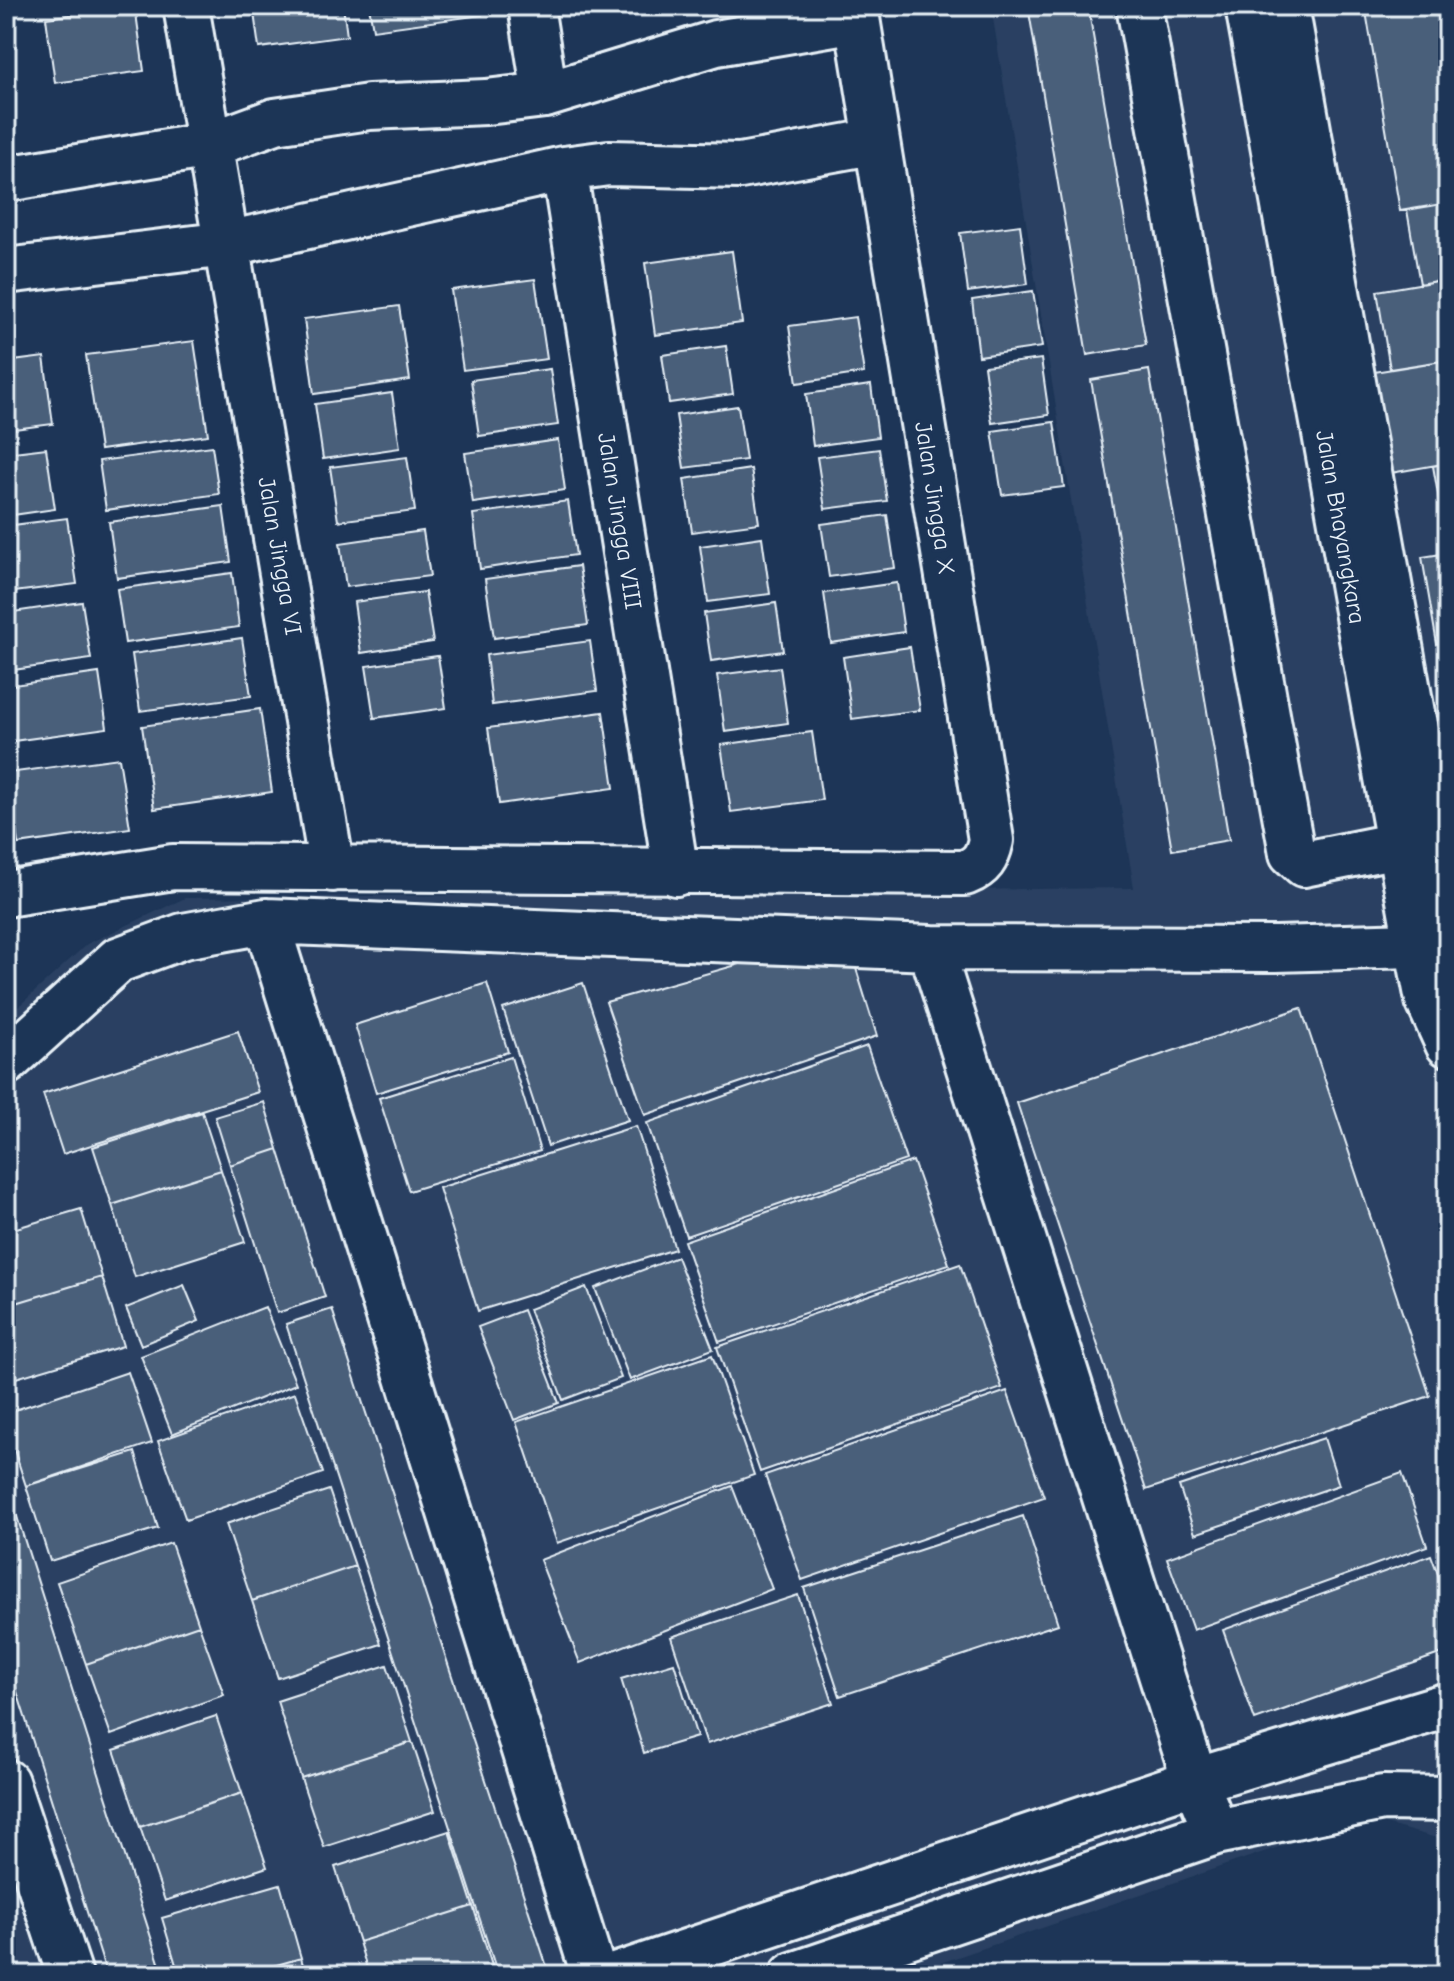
<svg xmlns="http://www.w3.org/2000/svg" width="1454" height="1981" viewBox="0 0 1454 1981" font-family="'Comic Neue',sans-serif">
  <rect width="100%" height="100%" fill="#1d3557"/>
  <filter id="ink" filterUnits="userSpaceOnUse"><feTurbulence type="fractalNoise" baseFrequency=".0125" numOctaves="2"/><feDisplacementMap in="SourceGraphic" scale="16" xChannelSelector="R" yChannelSelector="G"/><feConvolveMatrix kernelMatrix="1 2 1 2 8 2 1 2 1" color-interpolation-filters="sRGB"/></filter>
  <g filter="url(#ink)">
    <!-- built -->
    <path fill="#2a4162" d="M991,6h457v1835l-85,-23 -458,157h-899v-957l81,-74 98,-46 949,-10z"/>
    <!-- building -->
    <path fill="#495e7a" stroke="#e8f1f8" stroke-width="2" d="M135,6l9,65 -89,12 -9,-65z
      M253,6h90l4,30 -88,12z
      M369,6h112l1,9 -109,15z
      M1028,6h60l58,339 -59,10z
      M1365,6h83v197l-48,8z
      M1448,203v76l-28,5 -13,-74z
      M1020,225l8,59 -60,8 -8,-59z
      M732,251l10,72 -87,12 -10,-72z
      M535,279l12,80 -84,11 -12,-80z
      M1448,279v81l-58,9 -13,-78z
      M1033,291l9,56 -63,9 -7,-56z
      M399,306l11,74 -96,14 -10,-75z
      M855,317l9,56 -67,10 -8,-57z
      M194,341l14,94 -108,15 -14,-95z
      M726,346l7,48 -64,9 -7,-48z
      M44,357l9,67 -47,6v-68z
      M1041,359l8,56 -57,8 -8,-57z
      M1448,360v103l-63,11 -17,-101z
      M550,369l8,56 -79,11 -8,-56z
      M1149,370l80,470 -57,10 -81,-470z
      M871,385l7,52 -65,9 -7,-52z
      M392,393l8,55 -77,11 -8,-55z
      M738,406l8,54 -62,8 -8,-53z
      M1054,422l10,65 -62,8 -10,-64z
      M558,440l7,50 -92,13 -8,-50z
      M212,446l7,48 -113,16 -7,-49z
      M46,448l9,61 -49,7v-63z
      M879,449l8,52 -62,8 -8,-52z
      M407,457l8,54 -77,10 -8,-54z
      M1448,463v87l-15,-84z
      M751,469l8,54 -67,9 -8,-53z
      M568,501l8,54 -96,14 -7,-55z
      M223,506l8,56 -114,16 -8,-56z
      M887,515l8,53 -66,9 -8,-53z
      M67,518l10,66 -71,9v-67z
      M423,531l7,45 -84,11 -6,-44z
      M762,537l8,57 -62,8 -8,-56z
      M1448,553v89l-11,2 -15,-87z
      M579,566l9,59 -94,13 -9,-59z
      M232,573l7,54 -114,16 -8,-54z
      M897,583l7,49 -73,11 -7,-50z
      M425,592l8,50 -72,11 -7,-51z
      M82,602l9,57 -85,12v-58z
      M776,603l7,48 -72,10 -7,-48z
      M242,638l9,58 -111,15 -8,-57z
      M590,641l7,50 -105,14 -6,-50z
      M910,647l10,63 -68,9 -9,-62z
      M438,656l8,52 -72,10 -8,-52z
      M780,667l8,56 -63,9 -8,-57z
      M99,673l8,55 -101,14v-56z
      M260,709l12,83 -118,17 -12,-83z
      M603,712l11,76 -115,16 -11,-76z
      M812,732l10,68 -91,12 -10,-67z
      M119,758l11,70 -112,16 -10,-71z
      M783,952l71,10 23,74 -232,79 -39,-113z
      M487,983l21,69 -132,41 -21,-68z
      M583,983l45,137 -80,26 -45,-137z
      M1301,1008l129,388 -284,94 -129,-387z
      M238,1031l20,61 -195,62 -20,-60z
      M867,1046l39,114 -220,76 -39,-113z
      M511,1057l29,94 -131,40 -30,-93z
      M264,1102l14,47 -48,16 -15,-48z
      M202,1112l19,58 -109,35 -19,-58z
      M636,1126l39,123 -197,62 -39,-123z
      M278,1149l47,148 -48,16 -47,-148z
      M913,1161l36,103 -230,78 -35,-101z
      M221,1170l24,72 -110,35 -23,-72z
      M81,1209l21,68 -96,29v-75z
      M677,1257l36,92 -83,31 -35,-92z
      M960,1264l42,124 -242,84 -43,-125z
      M102,1277l21,69 -117,35v-75z
      M184,1285l15,36 -58,24 -15,-37z
      M586,1287l35,91 -58,22 -34,-91z
      M265,1307l31,77 -124,50 -31,-78z
      M332,1309l216,661 -14,5h-36l-212,-651z
      M523,1310l36,93 -45,17 -36,-93z
      M712,1355l42,120 -197,68 -41,-121z
      M128,1372l24,71 -126,43 -20,-61v-12z
      M1007,1391l37,106 -242,83 -37,-105z
      M295,1393l28,80 -137,47 -28,-79z
      M1324,1438l15,47 -144,49 -16,-48z
      M135,1452l23,76 -108,33 -24,-75z
      M1402,1473l25,73 -234,84 -26,-72z
      M6,1482l157,493h-56l-101,-318z
      M732,1486l40,103 -192,74 -40,-103z
      M329,1490l26,76 -103,35 -26,-77z
      M1023,1516l35,108 -218,72 -36,-108z
      M171,1543l28,82 -113,39 -29,-82z
      M1431,1555l17,46v50l-193,69 -32,-90z
      M355,1566l26,78 -103,34 -26,-77z
      M798,1595l35,108 -126,41 -36,-107z
      M199,1625l25,70 -113,40 -25,-71z
      M674,1663l23,74 -53,16 -23,-74z
      M387,1665l25,77 -111,36 -24,-77z
      M216,1716l26,77 -102,34 -26,-77z
      M412,1742l23,69 -111,36 -23,-69z
      M242,1793l25,74 -102,34 -25,-74z
      M449,1831l24,75 -114,36 -24,-75z
      M280,1884l21,74 -59,17h-63l-17,-57z
      M473,1906l22,69h-126l-10,-33z
      M301,1958l5,17h-64z"/>
    <g fill="none" stroke-linecap="round" stroke-linejoin="round">
      <!-- minor casing -->
      <g stroke="#e8f1f8" stroke-width="50">
        <path id="minor" d="M186,6l146,863
          M531,6l14,89
          M1139,6l153,847 12,11 94,-19
          M564,169l112,704
          M6,179l204,-34 65,-24 94,-14 117,-5 59,-7 171,-52 141,-24
          M6,271l221,-27 337,-75 45,-6 131,3 137,-25
          M6,894l167,-27 792,6c17,-7 22,-15 26,-33l-136,-834
          M266,921l328,1054
          M931,948l264,833 21,51
          M6,1062l112,-102 65,-24 83,-15 665,27 345,1 172,-5
          M6,1782l64,193
          M618,1975l577,-194 253,-76
          M793,1975l423,-143 167,-34 65,1"/>
      </g>
      <!-- major casing -->
      <g stroke="#e8f1f8" stroke-width="50">
        <path id="major" d="M1248,6l169,938 11,56 20,44
          M1286,6l162,909"/>
      </g>
      <!-- minor -->
      <use href="#minor" stroke="#1d3557" stroke-width="44"/>
      <!-- major -->
      <use href="#major" stroke="#1d3557" stroke-width="44"/>
    </g>
  </g>
  <g text-anchor="middle" stroke-width="7" stroke-linejoin="round" paint-order="stroke">
    <!-- street labels -->
    <g font-size="24" fill="#e8f1f8" stroke="#1d3557">
      <text transform="translate(935 498) rotate(81)" y="8">Jalan Jingga X</text>
      <text transform="translate(620 521) rotate(81)" y="8">Jalan Jingga VIII</text>
      <text transform="translate(1341 527) rotate(80)" y="8">Jalan Bhayangkara</text>
      <text transform="translate(280 556) rotate(80)" y="8">Jalan Jingga VI</text>
    </g>
  </g>
  <!-- margin -->
  <rect width="1454" height="1981" fill="none" stroke="#1d3557" stroke-width="32"/>
  <rect x="16" y="16" width="1422" height="1949" fill="none" stroke="#e8f1f8" stroke-width="3" filter="url(#ink)"/>
</svg>
